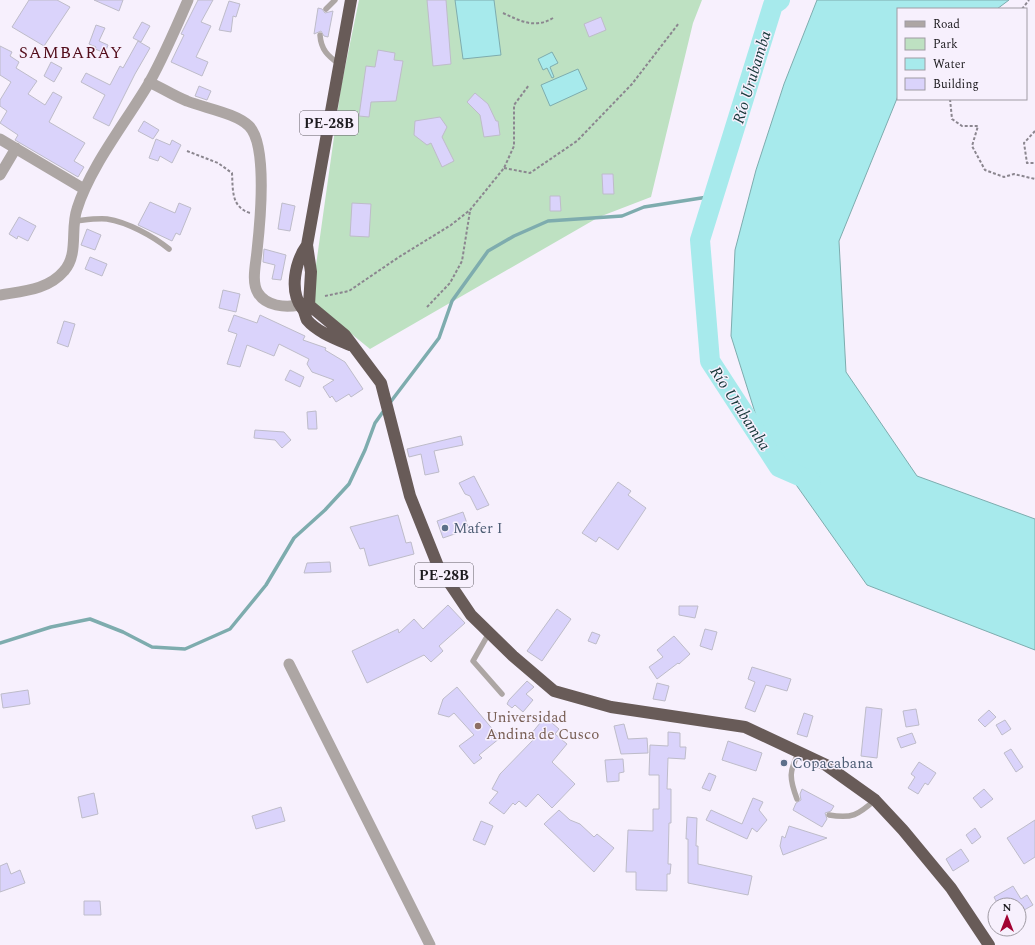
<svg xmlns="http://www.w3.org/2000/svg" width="1035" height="945" viewBox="0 0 1035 945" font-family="Spectral,serif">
  <rect width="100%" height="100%" fill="#f7f0fd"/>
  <!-- green -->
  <path fill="#bee1c2" d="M359,0h343l-9,23 -42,174 -52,20 -229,132 -59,-48 30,-214z"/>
  <!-- water -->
  <path fill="#a7eaec" stroke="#7eacae" d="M455,0h39l7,55 -38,4z
    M817,0h192l-12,9h-99v87l-59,145 7,131 71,104 118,43v131l-168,-65 -104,-147 -32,-102 4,-86 21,-80 28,-86z
    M552,52l6,11 -8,4 4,10 -2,1 -5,-10 -4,2 -5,-11z
    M578,69l9,20 -37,17 -9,-21z"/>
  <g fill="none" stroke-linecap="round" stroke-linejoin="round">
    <!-- stream -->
    <path stroke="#7eacae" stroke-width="3.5" d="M389,404l50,-66 13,-37 36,-50 26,-15 34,-15 74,-5 22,-9 70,-11
      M0,643l51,-16 39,-8 33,13 29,15 33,2 45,-20 36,-44 28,-47 31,-28 24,-26 16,-34 10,-27 10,-14"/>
    <!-- river -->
    <path stroke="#a7eaec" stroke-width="20" d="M780,0l-7,5 -73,235 10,121 69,106 32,14"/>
  </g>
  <!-- building -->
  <path fill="#dad3fb" stroke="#bebcc9" d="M29,0h28l13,7 -26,39 -32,-19z
    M94,0h29l-4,11z
    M198,0h15l-12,22 10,4 -15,31 12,5 -6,14 -31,-14 13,-27 -3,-1z
    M427,0h19l5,64 -18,2z
    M229,1l11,3 -4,13 -3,-1 -2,16 -12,-2z
    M318,8l4,1 3,4 8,-2 -5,26 -4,-1 -3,-5 -7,3z
    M601,17l5,13 -17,7 -5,-13z
    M142,22l8,4 -9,16 -8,-4z
    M96,25l9,3 -6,13 9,4 -3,8 -10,-4 1,-2 -7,-3z
    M138,41l12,7 -15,26 -26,52 -16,-8 12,-23 -24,-13 5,-9 24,12 10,-19 3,2z
    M0,46l12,6 -2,4 9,6 -3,6 21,13 -9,13 17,11 8,-13 9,5 -13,25 36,21 -11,18 10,6 -6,10 -63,-37 3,-5 -18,-12 7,-12 -7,-5v-6l11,-18 -11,-7z
    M378,50l17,3 -1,7 9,1 -7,40 -25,1 -2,15 -10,-1 7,-50 9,1z
    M51,62l11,6 -8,14 -10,-6z
    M199,86l12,5 -4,9 -12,-4z
    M475,93l13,11 8,17h2l2,14 -16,2 -4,-22 -13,-13z
    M440,117l7,10 -5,10 12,24 -12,6 -11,-24 -4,2 -13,-10 1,-14z
    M144,121l15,9 -6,9 -15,-8z
    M156,139l14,6 2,-5 9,5 -9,18 -12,-7 -2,5 -9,-3z
    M602,174h11l1,20h-11z
    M550,196h10l1,15h-11z
    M150,202l25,11 4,-10 12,5 -11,27 -4,-2 -4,8 -34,-16z
    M282,203l13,3 -5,25 -12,-2z
    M352,203l19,1 -2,33 -19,-1z
    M19,217l17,9 -8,15 -10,-5 -1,3 -8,-5z
    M87,229l14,6 -6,15 -14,-5z
    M264,249l22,6 -5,25 -9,-1 3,-14 -12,-3z
    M90,257l17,7 -5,12 -17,-7z
    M223,290l17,4 -4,18 -17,-4z
    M234,315l23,8 3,-8 45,21 -2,4 23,8 -1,2 20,12 18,27 -12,8 -2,-3 -13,8 -4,-6 -2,2 -7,-11 11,-7 -22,-8 -5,-8 2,-5 -30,-15 -5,12 -27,-11 -7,22 -13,-3 10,-30 -9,-3z
    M64,321l11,3 -7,23 -11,-4z
    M290,370l14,7 -4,10 -15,-7z
    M316,411l1,18h-9l-1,-17z
    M255,430l29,2 7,8 -9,8 -7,-8 -21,-2z
    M461,436l2,9 -29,6 5,21 -14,3 -4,-21 -12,3 -2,-8z
    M474,476l15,29 -12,5 -7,-14 -5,-2 -6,-11z
    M618,482l13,9 -3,4 18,13 -28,42 -19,-13 -3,5 -14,-9z
    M463,512l6,17 -26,9 -6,-17z
    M398,515l8,28 5,-1 3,12 -45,12 -5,-18 -4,1 -10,-22z
    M330,562l1,10 -27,1 3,-10z
    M448,605l17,18 -26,23 4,5 -12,11 -7,-7 -57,28 -15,-32 46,-22 1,4 15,-14 9,10z
    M679,606h19l-3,12 -16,-3z
    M557,609l14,10 -29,42 -15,-10z
    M705,629l12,3 -5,18 -12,-4z
    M592,632l8,3 -4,9 -8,-3z
    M674,636l16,18 -11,10 -1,-1 -21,16 -8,-12 14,-10 -6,-7z
    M752,667l39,12 -4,12 -21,-6 -11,27 -10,-4 10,-26 -7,-3z
    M527,681l7,6 -8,7 7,6 -10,12 -8,-7 -3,3 -5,-4 2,-4z
    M657,683l12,3 -4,15 -12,-2z
    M457,687l43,51 -21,17 3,3 -8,6 -15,-18 15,-11 -20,-22 -5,4 -11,-3 5,-15z
    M28,690l2,14 -27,4 -2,-14z
    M866,707l16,2 -5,49 -16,-2z
    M916,709l3,16 -13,2 -3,-16z
    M989,710l7,7 -11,10 -7,-7z
    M804,713l9,3 -6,21 -10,-3z
    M545,717l14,12 -4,5 12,10 -15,18 23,22 -23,24 -14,-14 -12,13 -7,-6 -4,4 -2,-2 -9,11 -15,-11 9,-11 -6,-3 8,-15 35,-36 -4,-4z
    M1005,720l6,9 -9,6 -6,-10z
    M624,724l4,15 19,-1 1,15 -27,1 -7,-28z
    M668,732l12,1v14h6l-1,12 -17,-1 -1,31h4v34h-2l-1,41h3l-1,10h-3v17l-31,-1v-18h-10l2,-42 25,1v-22h6v-34h-10l1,-30 18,1z
    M912,733l4,10 -15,5 -4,-10z
    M728,741l34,12 -6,18 -34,-11z
    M1011,749l12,18 -7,5 -12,-19z
    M623,759l1,13 -5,1v8l-12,1 -2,-22z
    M919,762l17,11 -8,12 -3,-2 -7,11 -10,-6 7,-11 -4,-3z
    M709,773l7,3 -6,15 -8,-3z
    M802,789l32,17 -3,5 -6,2 2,6 -5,8 -29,-17 3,-7 5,-3 -1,-6z
    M984,789l9,10 -12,9 -8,-10z
    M94,793l4,21 -16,4 -4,-21z
    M753,798l10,4 -4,8 8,10 -10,12 -5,-4 -5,11 -41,-19 5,-10 31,14z
    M281,807l4,14 -29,8 -4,-13z
    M559,810l11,10 10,4 14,13 3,-3 17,14 -20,24 -50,-48z
    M687,817l10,1 -1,28h2v18l54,12 -4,19 -60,-12v-44h-2z
    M1035,820v37l-11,7 -17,-26z
    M481,821l12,5 -8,19 -12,-5z
    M789,826l38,12 -44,17 -3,-9 2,-10 3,2z
    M975,828l6,9 -9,7 -6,-9z
    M961,849l8,12 -16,10 -7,-12z
    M7,863l4,11 9,-4 5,13 -25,9v-26z
    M1013,886l8,13 6,-4 6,10 -14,8v-8h-21l-4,-8z
    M84,901h16l1,14h-17z"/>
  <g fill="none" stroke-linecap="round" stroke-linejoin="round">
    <!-- path -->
    <path stroke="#8b868f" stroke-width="2" stroke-dasharray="3 2" stroke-linecap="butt" d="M1022,9l7,-9
      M503,13c17,8 32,16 50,5
      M950,99l2,20 10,7h16l-6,20 13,24 19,7 10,-3 21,5
      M1035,131l-11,12 3,20h8
      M187,151l31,12 14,10c1,17 -1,34 18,40
      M504,168l26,5 47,-32 55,-57 47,-61
      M325,296l24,-5 50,-34 52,-32 19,-15 34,-42 10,-22v-41l15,-20
      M427,307l23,-24 12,-22 8,-50"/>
    <!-- service -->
    <path stroke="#ada6a4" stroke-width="5.5" d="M326,9l9,-9
      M320,35c1,15 8,21 19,29
      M75,221c10,-1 22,-3 32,-2 20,3 46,17 62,30
      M489,633l-16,28 29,33
      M797,799c-8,-21 -8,-28 2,-47
      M829,815c23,4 29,0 46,-15"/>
    <!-- minor -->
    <path stroke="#ada6a4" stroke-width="11" d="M149,82c13,6 25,14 38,19 17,7 49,12 62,25 19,19 11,98 8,125 -1,12 -6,31 1,42 8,13 27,15 41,12
      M0,139l84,50
      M0,175l16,-27
      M0,295c23,-4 48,-5 64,-24 15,-17 6,-42 13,-62 13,-42 49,-87 72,-126 15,-27 27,-55 39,-83
      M289,664l141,281"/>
    <!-- trunk -->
    <path stroke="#685b58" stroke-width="12" d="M351,0l-44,245 4,27 -2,33 36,30 36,48 29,113 28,70 33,49 42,41 41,35 57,16 134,20 81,38 49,35 28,30 48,58 38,57
      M307,245c-12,17 -18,46 -5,63 3,3 3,8 5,12 10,12 29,19 43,25"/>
  </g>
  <!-- markers -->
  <g fill="#5c6f8a" stroke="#f7f0fd" stroke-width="1.5">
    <circle cx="445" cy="528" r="4"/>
    <circle cx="784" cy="763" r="4"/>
  </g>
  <circle fill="#8d6e63" stroke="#f7f0fd" stroke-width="1.5" cx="478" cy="726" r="4"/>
  <g text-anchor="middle" stroke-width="3" stroke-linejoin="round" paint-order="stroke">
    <!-- shield labels -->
    <g fill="#f7f0fd" stroke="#5e5b62" stroke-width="1">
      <rect x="300" y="111" width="58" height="24" rx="3"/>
      <rect x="415" y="563" width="58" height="24" rx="3"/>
    </g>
    <g font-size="14" font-weight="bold" fill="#1d1b1f">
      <text x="329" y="128">PE-28B</text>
      <text x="444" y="580">PE-28B</text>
    </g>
    <!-- service labels -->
    <g font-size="15" fill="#4e5e75" stroke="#f7f0fd" text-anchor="start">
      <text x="453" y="533">Mafer I</text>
      <text x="792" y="768">Copacabana</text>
    </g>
    <!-- education labels -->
    <g font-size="15" fill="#785e54" stroke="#f7f0fd" text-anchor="start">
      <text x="486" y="722">Universidad<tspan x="486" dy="17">Andina de Cusco</tspan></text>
    </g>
    <!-- water labels -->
    <g font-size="16" font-style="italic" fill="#153738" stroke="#f7f0fd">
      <text transform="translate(751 77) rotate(-73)" y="6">Río Urubamba</text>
      <text transform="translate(741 408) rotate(57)" y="6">Río Urubamba</text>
    </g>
    <!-- quarter labels -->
    <g font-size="17" letter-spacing="1" fill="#530d1b" stroke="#f7f0fd">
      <text x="71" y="58">SAMBARAY</text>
    </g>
  </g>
  <!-- legend -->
  <rect x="897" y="8" width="130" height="92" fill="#f7f0fd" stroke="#a09ba4"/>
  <rect x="905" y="21" width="20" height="6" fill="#ada6a4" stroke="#a09ba4"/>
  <text x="933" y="28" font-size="12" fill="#1d1b1f">Road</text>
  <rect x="905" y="38" width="20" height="12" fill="#bee1c2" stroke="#a09ba4"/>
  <text x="933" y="48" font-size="12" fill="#1d1b1f">Park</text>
  <rect x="905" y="58" width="20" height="12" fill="#a7eaec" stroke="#a09ba4"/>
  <text x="933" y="68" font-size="12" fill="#1d1b1f">Water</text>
  <rect x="905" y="78" width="20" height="12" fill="#dad3fb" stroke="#a09ba4"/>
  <text x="933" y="88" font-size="12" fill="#1d1b1f">Building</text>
  <!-- north arrow -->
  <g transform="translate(1007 917)"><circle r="19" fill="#f7f0fd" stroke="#a09ba4"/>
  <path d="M0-3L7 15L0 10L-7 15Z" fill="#a20232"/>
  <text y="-6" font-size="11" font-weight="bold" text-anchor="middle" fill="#1d1b1f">N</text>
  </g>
</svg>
